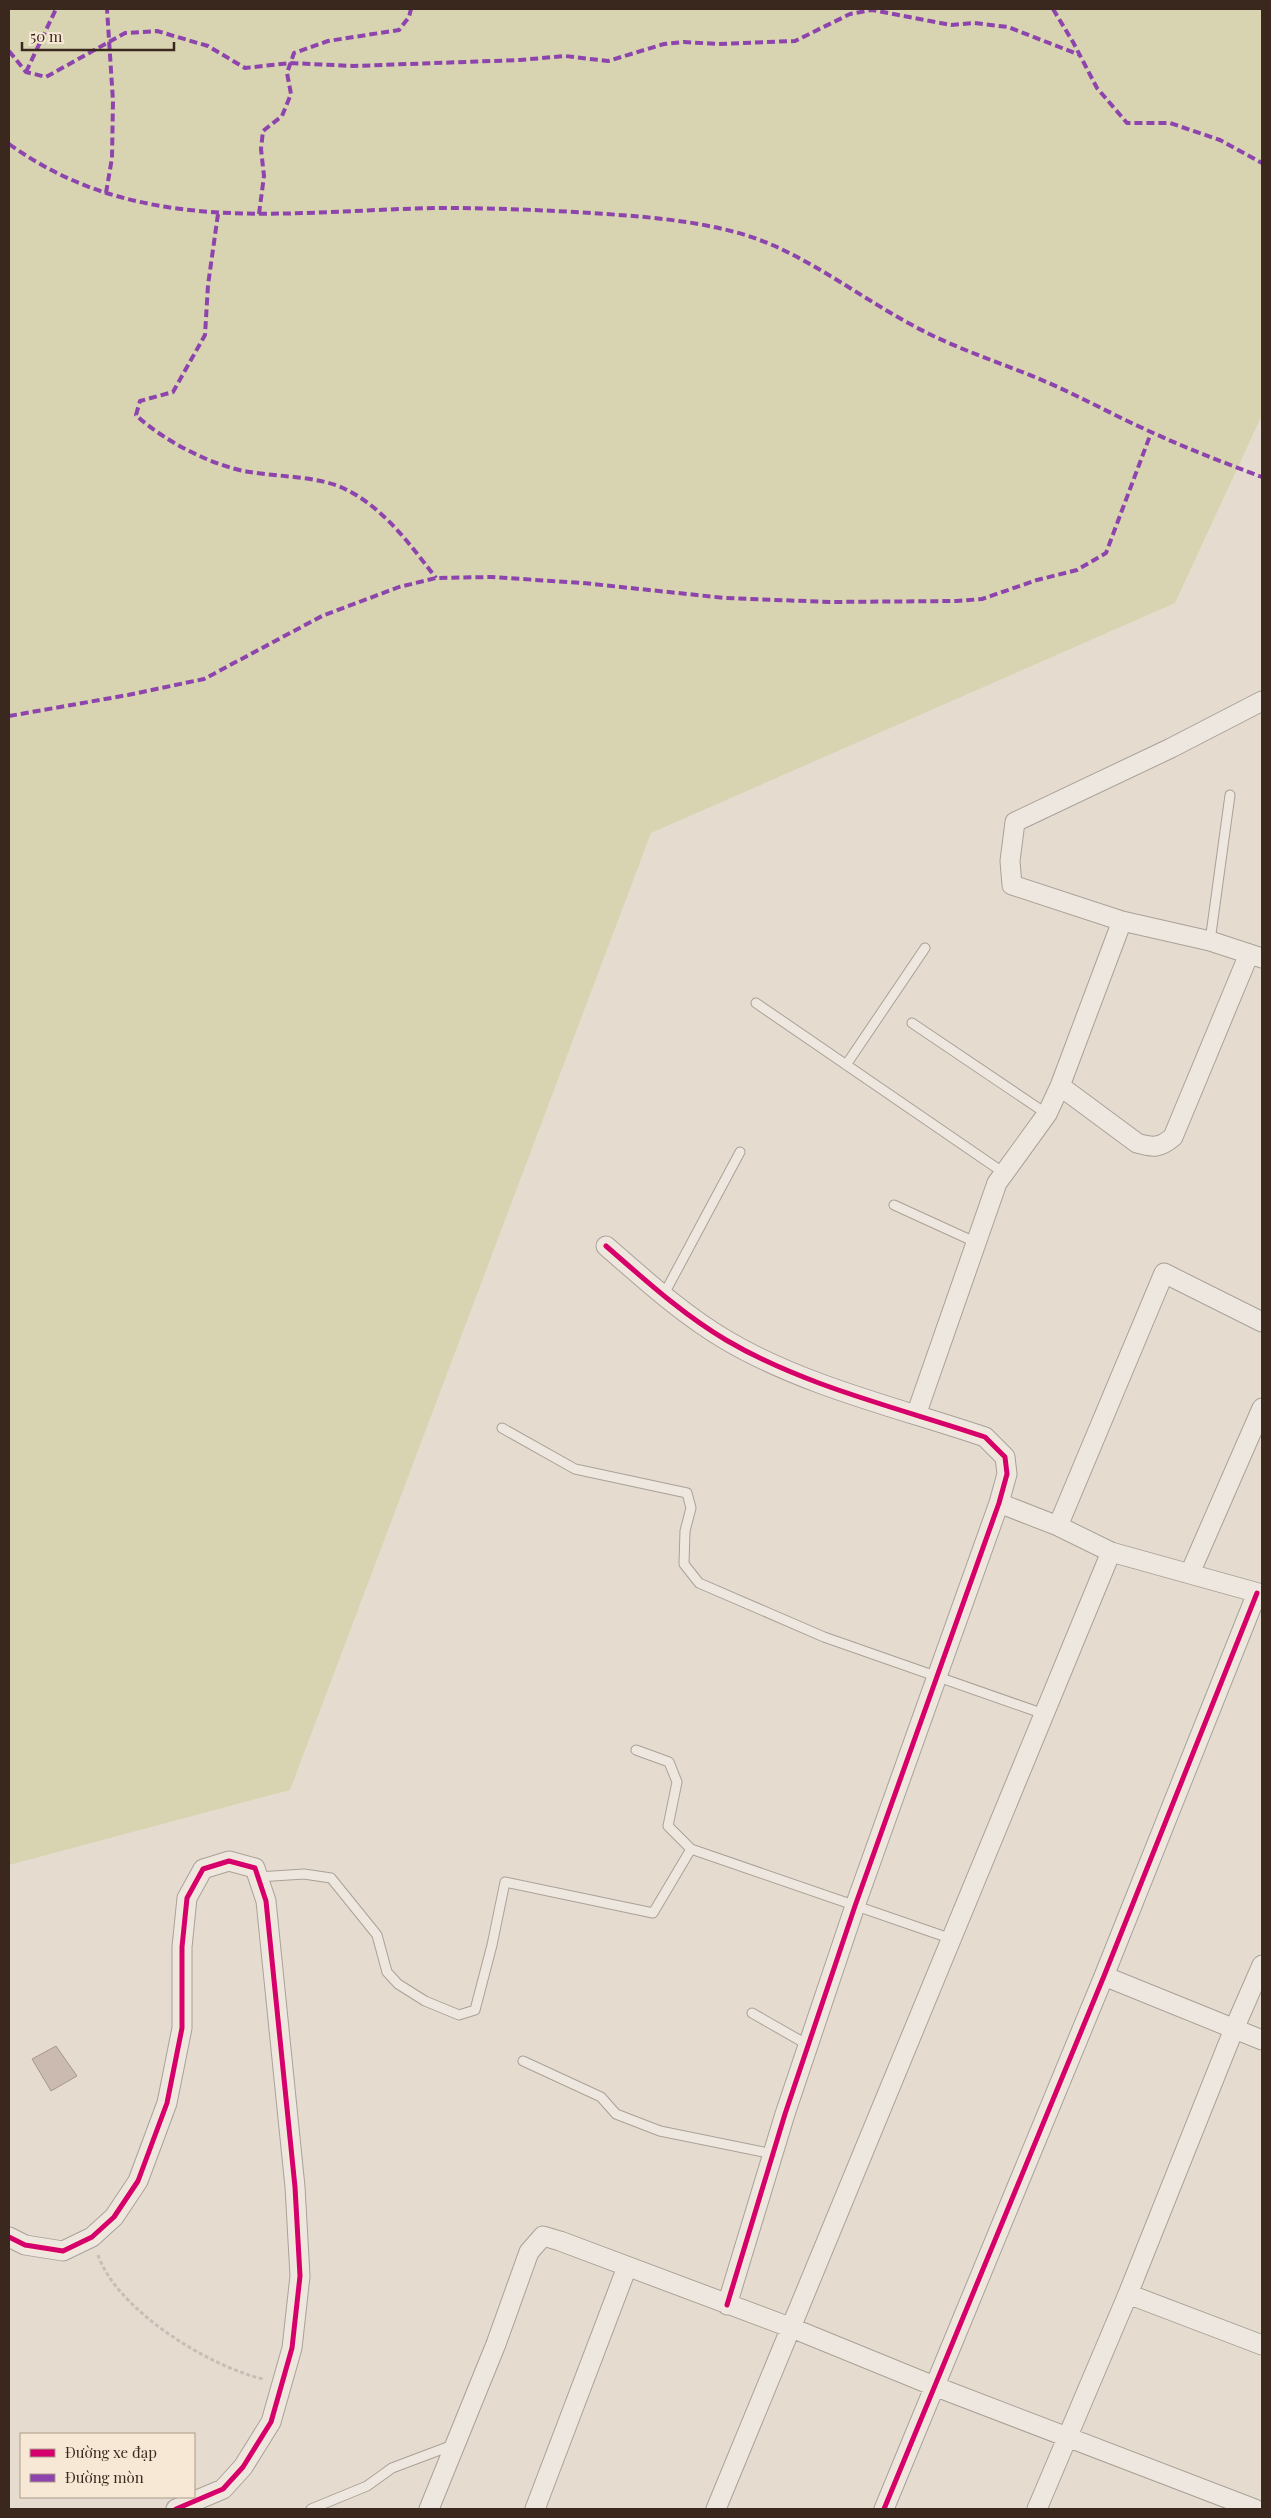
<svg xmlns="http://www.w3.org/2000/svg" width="1271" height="2518" viewBox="0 0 1271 2518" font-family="'Playfair Display',serif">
  <rect width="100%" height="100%" fill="#e5dccf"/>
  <!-- green -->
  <path fill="#d8d4b1" d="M9,9h1253v406l-87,188 -524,230 -361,957 -281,75z"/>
  <!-- building -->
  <path fill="#cabaaf" stroke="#a6978e" d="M56,2046l21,30 -26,15 -19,-32z"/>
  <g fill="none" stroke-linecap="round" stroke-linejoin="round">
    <!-- service casing -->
    <g stroke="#aaa197" stroke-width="11">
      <path id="service" d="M1210,941l20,-146
        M756,1003l248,170
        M912,1023l135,91
        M846,1065l79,-117
        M894,1205l81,37
        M663,1296l77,-144
        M502,1428l73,41 112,24 4,15 -6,23 -1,33 15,19 125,54 220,77
        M636,1750l33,12 8,20 -9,44 23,23 261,90
        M258,1877l46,-3 27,4 46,57 10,37 11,12 27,17 34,14 16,-5 17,-65 13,-63 148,31 38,-64
        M752,2013l56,32
        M523,2061l78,36 15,17 44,17 113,23
        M311,2509l56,-23 25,-18 61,-23"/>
    </g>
    <!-- minor casing -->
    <g stroke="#aaa197" stroke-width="21">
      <path id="minor" d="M1122,921l-110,-36 -2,-24 5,-39 156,-74 91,-47
        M1060,1086l77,57c16,5 23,5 36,-6l76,-183
        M606,1246c38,33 76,68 120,94 78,46 173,68 259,97l20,20 2,17 -8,29 -144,403 -70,208 -58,191
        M916,1415l81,-232 50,-69 13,-28 62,-165 88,20 52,17
        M999,1503l59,23 53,26
        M1058,1526l106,-253 98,49
        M1190,1573l72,-165
        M1104,1976l158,64
        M9,2237l16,8 38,6 29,-14 22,-20 24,-36 29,-78 15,-75v-81l5,-49 16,-29 26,-8 26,7 11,33 29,286 5,89 -8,72 -21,74 -28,45 -20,22 -47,20
        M1128,2294l134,51
        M429,2509l67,-165 33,-92 14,-16 17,5 232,87 142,58 321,123
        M535,2509l92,-242
        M716,2509l395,-957 151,42
        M884,2509l220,-533 153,-383
        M1037,2509l91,-215 106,-265 28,-64"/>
    </g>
    <!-- path -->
    <path stroke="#c6beb7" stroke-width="3" stroke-dasharray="4 2.5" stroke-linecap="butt" d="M98,2255c19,55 110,111 165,124"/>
    <!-- service -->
    <use href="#service" stroke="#ede7e0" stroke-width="9"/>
    <!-- minor -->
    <use href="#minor" stroke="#ede7e0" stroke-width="19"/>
    <!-- quiet -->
    <path stroke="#8e44ad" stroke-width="4" stroke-dasharray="8 4" stroke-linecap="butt" d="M1053,9l20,33 24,46 30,35h43l50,17 42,23
      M9,51l17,21 20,5 79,-44 32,-2 51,15 37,22 45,-5 63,3 167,-6 45,-4 43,5 56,-17 20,-2 34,2 77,-3 55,-27 22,-4 79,15 23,-2 34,4 72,28
      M26,72l30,-63
      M9,144c132,95 281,66 431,64 65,0 129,3 193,8 46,4 94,10 137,28 51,22 95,56 144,82 40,22 82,35 123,52 39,16 76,37 114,54 37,17 74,31 111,45
      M106,193l6,-35 1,-57 -6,-92
      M218,214l-10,71 -3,50 -32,57 -33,9 -4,14c26,25 78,52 114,57 29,5 71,4 97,18 38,19 64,56 89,88
      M259,214l5,-38 -3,-27 2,-18 19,-15 9,-22 -4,-21 7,-20 34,-12 71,-11 10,-13 2,-8
      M9,716l119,-21 76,-16 118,-63 77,-29 37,-9 55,-1 92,6 142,15 105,4 127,-1 25,-2 55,-19 40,-10 29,-17 45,-120"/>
    <!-- cycleway casing -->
    <g stroke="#f6e8d4" stroke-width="8">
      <path id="cycleway" d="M606,1246c38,33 76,68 120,94 78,46 173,68 259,97l20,20 2,17 -8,29 -144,403 -70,208 -58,191
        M9,2237l16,8 38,6 29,-14 22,-20 24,-36 29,-78 15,-75v-81l5,-49 16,-29 26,-8 26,7 11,33 29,286 5,89 -8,72 -21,74 -28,45 -20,22 -47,20
        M884,2509l220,-533 153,-383"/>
    </g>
    <!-- cycleway -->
    <use href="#cycleway" stroke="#d6006c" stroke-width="5"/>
  </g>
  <!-- border -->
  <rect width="1271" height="2518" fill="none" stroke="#3a281f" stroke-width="20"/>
  <!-- legend -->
  <rect x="20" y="2433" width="175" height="65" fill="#f6e8d4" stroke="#ab9b8c"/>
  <rect x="30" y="2449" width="25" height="8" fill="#d6006c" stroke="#ab9b8c"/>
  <text x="65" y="2458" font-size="15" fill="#3a281f">Đường xe đạp</text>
  <rect x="30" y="2474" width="25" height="8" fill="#8e44ad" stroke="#ab9b8c"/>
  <text x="65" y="2483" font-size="15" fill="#3a281f">Đường mòn</text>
  <!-- scale -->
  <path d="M22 42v8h152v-8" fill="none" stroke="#3a281f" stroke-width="2.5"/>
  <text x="30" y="42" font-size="15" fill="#3a281f" stroke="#f6e8d4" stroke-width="4" paint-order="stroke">50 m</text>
</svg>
